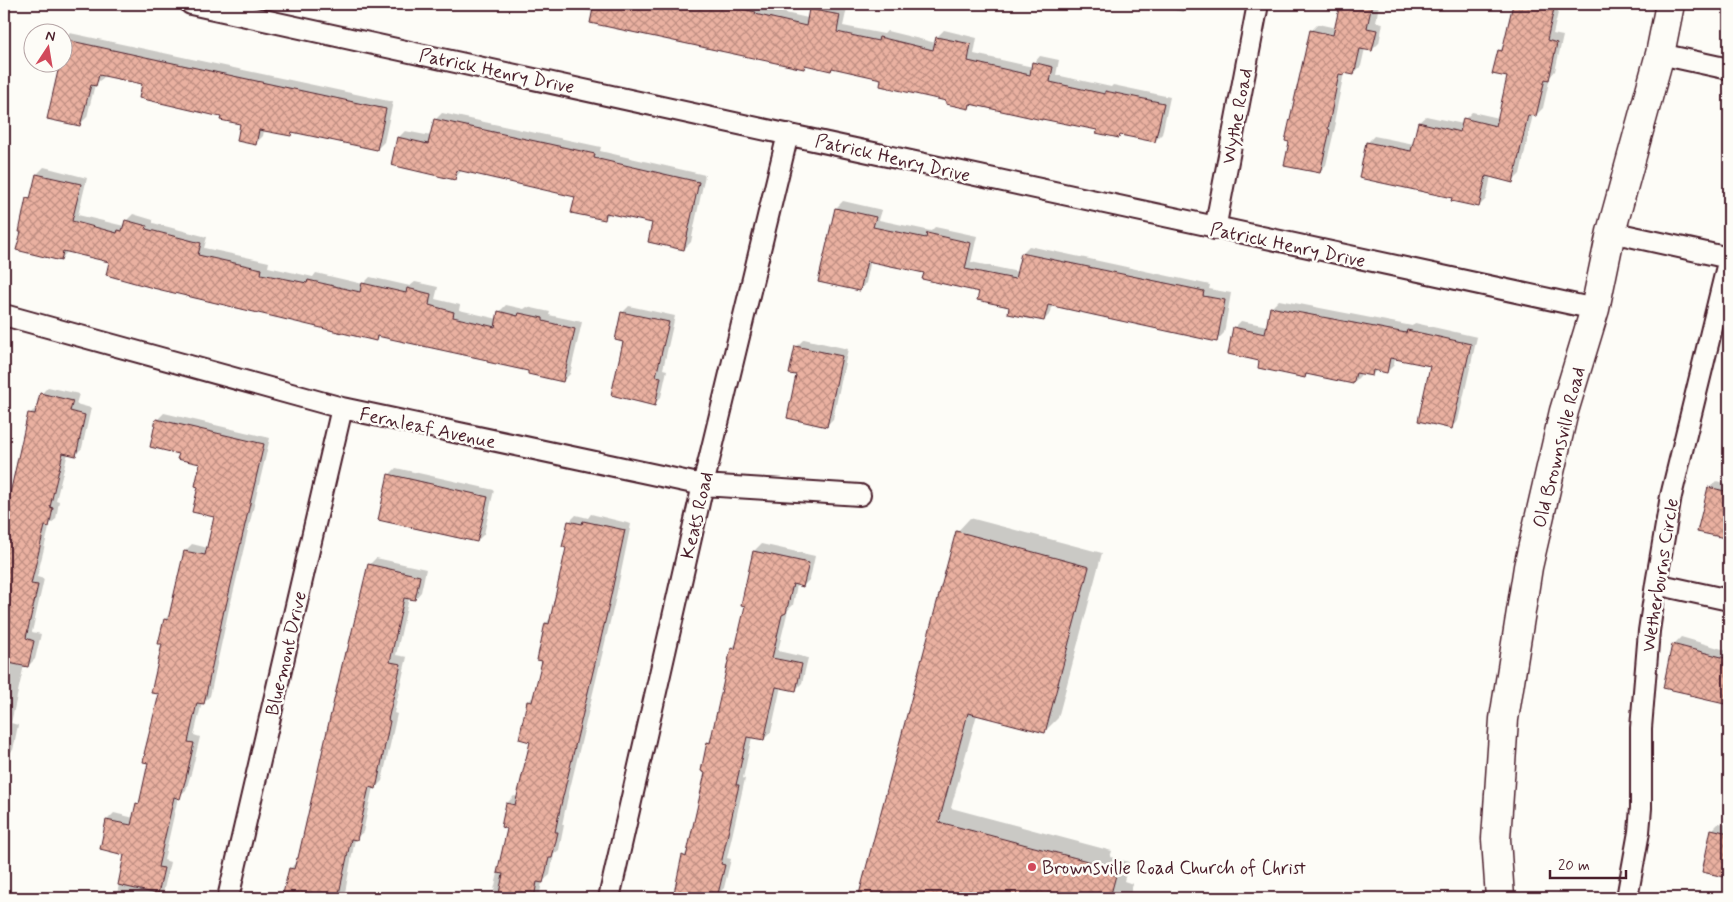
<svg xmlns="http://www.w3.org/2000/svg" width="1733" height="902" viewBox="0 0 1733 902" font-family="Mynerve,sans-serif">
  <defs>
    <pattern id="building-cross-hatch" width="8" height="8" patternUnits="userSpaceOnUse" patternTransform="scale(1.25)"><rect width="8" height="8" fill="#eab1a1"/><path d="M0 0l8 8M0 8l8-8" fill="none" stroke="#c08f83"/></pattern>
  </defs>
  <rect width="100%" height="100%" fill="#fdfcf7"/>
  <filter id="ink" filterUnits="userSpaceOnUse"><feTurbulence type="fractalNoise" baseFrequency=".02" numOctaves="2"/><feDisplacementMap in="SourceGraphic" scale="10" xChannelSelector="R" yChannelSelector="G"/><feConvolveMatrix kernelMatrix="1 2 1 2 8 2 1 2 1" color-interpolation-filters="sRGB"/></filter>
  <g filter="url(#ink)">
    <!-- shadow -->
    <path fill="#0003" d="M509,4h42l-7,7z
      M553,4h204l5,1v3l46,10 2,-9 6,-5h9l22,4 -4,18 41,8 3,-3 49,12 1,-6 7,-7 33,8 -3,16 59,13 1,-4 6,-7 19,4 -3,15 55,12 2,-2 57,12 -8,37 -7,7 -34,-7 -2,2 -21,-7 -125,-26 -4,5 -86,-30 -50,-11 -26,-3 -3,4 -210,-56z
      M1147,4h43l-7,8z
      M1341,4h38l-3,18 7,1 -4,20 -7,7 -7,-2 -4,18 -7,7h-10l-10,49 2,1 -10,42 -7,7 -8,-141 7,-7 18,4z
      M1514,4h46l-7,30 10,2 -8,35 -5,6 -7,31 -7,7 -3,-1 -13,60 -7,7 -22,-5 -5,23 -7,7 -26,-9 -86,-54 7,-7 40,8 5,-22 7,-6 37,8 2,-5 7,-7 27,6 9,-42 -9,-25 6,-6z
      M70,33l323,69 -9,40 -7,7 -83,-18 -3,3 -27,-4 -1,6 -7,7 -15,-20 -98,-40 -39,-8 -1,3 -8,6 -8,33 -7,7 -20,-59 -2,-1v-2h4l1,-22z
      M442,113l159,34 -1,4 105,24 -14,67 -7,7 -31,-27 -43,-9 -6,6 -28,-23 -114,-26 -7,8 -57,-40 7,-7 26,5 4,-16z
      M44,167l43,11 -9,37 46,11 2,-5 7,-7 20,6v3l54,14 -3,11 65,14 -1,5 45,10 3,-4 47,11 7,-7 40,9 5,-4 23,5 -3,12 25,6 -1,5 39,9 1,-7 7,-7 18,4 3,-2 23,5 -1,3 33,7 -12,52 -7,7 -74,-22 -109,-23 -4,4 -265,-79 -43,-10 -7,8 -33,-60 5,-5 4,-20z
      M843,201l39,9 -3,10 52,11 4,-4 42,9 -6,26 47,10 4,-19 7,-7 181,39 -1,4 22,4 -7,40 -7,7 -165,-35 -1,8 -7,7 -34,-14 -30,-15 -54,-19 -55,-12 -5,23 -6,7 -24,-82z
      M1279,300l133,26 3,-3 62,14 -19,84 -7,6 -19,-62 -37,-8 -1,8 -7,7 -10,-2 -5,5 -11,-3 -1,4 -7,7 -45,-10 -3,4 -44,-17 -27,-32 7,-7 27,5 4,-19z
      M629,306l46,10 -12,53 4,1 -6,27 -7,7 -30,-63 -2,-28z
      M804,339l44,10 -15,70 -7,7 -29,-52 -6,-1 6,-27z
      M48,387l31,7 -3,10 15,4 -9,40 -7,7 -7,-2 -12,47 3,1 -3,18 -6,5 -13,53 7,2 -12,53 9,2 -6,25 -7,7 -4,-1 -13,58 7,2 -5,25 -7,6h-2v-241l4,-17 3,-3 18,-81 9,-7 3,-13z
      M164,413l106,25 -39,164 -1,2 -20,92 -7,7 -1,-1 -8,33 6,2 -8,33 -6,20 -8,7 -14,63 6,2 -8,36h-46l10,-44 -25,-6 6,-28 7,-7 20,5 4,-14 2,-3 9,-39 11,-69 4,-50h-4l5,-24 6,-6 14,-62 7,-7 16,4 7,-32 -15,-30 1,-23 -21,-10 -23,-33z
      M396,468l98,22 -10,44 -7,7 -88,-66z
      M1716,481l13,3v51l-2,-1 -2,2 -16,-48z
      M591,514l40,10 -16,77 -48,200 -5,24h2l-5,25 -5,4 -4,21 -8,7 -3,16h-47l17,-70 -2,-25 7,-7 4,1 13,-56 -3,-39 8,-8 8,-34 -6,-1 8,-36 6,-6 16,-70 1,-25 7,-7 12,3z
      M970,518l132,35 -44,165 -14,14 -67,-18 -26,94 161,43 -2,6 19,5 -5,19 9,3 -4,14h-270l98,-366z
      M761,544l54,12 -5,23 -7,7 -6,-2 -4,21 -5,5 -10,41 30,7 -6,25 -7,7 -14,-4 -10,46 -7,7 -12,-2 -9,41 2,1 -18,79 4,1 -7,29 -6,6 -1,4h-44l11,-42 4,-5 18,-79 2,-30 5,-4 19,-90 6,-6 8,-37 -4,-1 12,-53z
      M376,558l50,11 -5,23 -6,7 -6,-1 -13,57 11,2 -13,56 3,1 -15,67 -7,7 -2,-1 -10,45 -8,7 -11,59h-61l7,-29 7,-8 72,-296z
      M1681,637l48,14v53l-38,-9v-2l-27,-6 10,-43z
      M1719,823l10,2v51l-26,-5 9,-41z"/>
    <!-- building -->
    <path fill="url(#building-cross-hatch)" stroke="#4a1f2b" d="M594,4h126l36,8 -1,2 51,12 3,-17 31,6 -3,17 41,9 1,-4 54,13 3,-13 35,7 -3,17 62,14 2,-13 21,5 -3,15 55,12v-3l59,12 -9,39 -35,-7 -1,3 -23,-5 1,-3 -55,-11v1l-72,-16 -1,5 -23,-5v-3l-66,-15 1,-7 -49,-11 -1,3 -26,-6 -1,4 -214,-46z
      M1340,4h32l-5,24 10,2 -5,21 -12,-2 -6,26 -10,-2v2l-5,-1 -11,55 2,1 -10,43 -36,-7 5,-24 -4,-1 25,-111 23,5z
      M1513,4h42l-8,36 10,3 -8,37 -4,-1 -9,37 -8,-1 -15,68 -27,-7 -7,31 -28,-6 1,-3 -93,-20 7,-36 45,9 7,-29 42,10 3,-14 33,8 11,-49 -15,-3 6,-24 4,1z
      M62,39l324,70 -9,41 -85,-18 -1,4 -32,-6 -3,15 -19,-4 3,-17 -20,-4 1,-3 -82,-19 3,-14 -43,-9 -3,11 -5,-1 -11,41 -33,-7 13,-57h2z
      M434,119l161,35 -1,4 105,24 -15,68 -36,-8 4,-19 -46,-10 -1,7 -34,-7 4,-16 -118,-27 -2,10 -64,-15 6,-28 31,7z
      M36,174l45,10 -9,37 45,12 1,-3 4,1 3,-11 22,6 -1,3 55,14 -3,12 64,14 -1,5 46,9 1,-3 52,12 2,-9 44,10 1,-5 24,6 -2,11 25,7 -1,5 42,10 3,-16 20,5 1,-3 24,5v3l32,8 -12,53 -35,-8v-3l-41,-9v-2l-110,-24 -1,5 -223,-53 -47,-13 3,-13 -46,-11 -2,10 -45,-11 5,-18h-2l7,-34 4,1z
      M835,208l41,9 -3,10 53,11 1,-5 44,10 -6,26 50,10 6,-26 183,38 -1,5 22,4 -8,42 -169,-37 -4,16 -36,-7 1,-7 -32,-7 2,-8 -57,-13 2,-6 -57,-12 -7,30 -42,-9z
      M1270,307l136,26 1,-3 64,14 -19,85 -34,-8 12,-55 -40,-8 -3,15 -14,-3 -1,6 -16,-3 -3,11 -47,-10 -1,4 -47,-10 1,-7 -31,-7 5,-27 32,7z
      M621,312l48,10 -13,54 5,1 -6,29 -44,-11 12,-53 -8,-2z
      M795,346l47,10 -15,71 -40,-9 9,-43 -7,-1z
      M40,393l33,8 -3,10 15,4 -9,41 -13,-3 -13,54 3,1 -4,19 -4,-1 -14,58 7,1 -12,53 8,3 -6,26 -24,-5v-152l2,-13 3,1 19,-85 7,1z
      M156,419l108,25 -39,166h-1l-20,94 -7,-1 -9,39 6,1 -8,35 -6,21 -6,-2 -16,70 6,1 -6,26 -40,-9 6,-30 -24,-6 6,-29 25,5 5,-22 3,1 9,-41 -5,-1 2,-8h-1l15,-60 -8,-1 11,-49h-4l6,-25 4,1 16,-69 21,4 9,-38 -22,-5 6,-25 -3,-1 5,-22 -23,-5 2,-5 -29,-7z
      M388,474l100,23 -11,45 -99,-22z
      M1708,487l21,5v44l-4,-1v3l-28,-6z
      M568,521l14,3 1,-3 42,9 -17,79 -48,200 -5,23h3l-6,26h-3l-6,25 -6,-1 -3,16h-36l5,-24 -6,-1 10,-44 -6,-2 5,-24 9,2 15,-63 -11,-3 8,-38 5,1 10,-41 -5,-1 8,-37 4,1 17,-76 -4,-1z
      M956,531l133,36 -44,166 -77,-20 -29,109 160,42 -2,6 19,5 -6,23h-252z
      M753,551l56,12 -6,24 -10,-3 -7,29 -4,2 -10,43 30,6 -6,27 -20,-4 -12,53 -17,-3 -11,48h3l-18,79 4,1 -8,33h-44l9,-43 4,2 19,-84 -4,-2 6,-29 3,1 21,-95 4,1 10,-43 -4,-1z
      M368,564l52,12 -5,24 -11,-2 -14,64 11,2 -13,56 2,1 -14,68 -7,-2 -12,53 -6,-1 -13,59h-56l7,-30 5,1 3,-11h1l47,-206h2z
      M1672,644l57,15v46l-39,-9v-2l-27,-6z
      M1711,829l18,4v45l-27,-6z"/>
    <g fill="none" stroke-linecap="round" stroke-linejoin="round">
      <!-- minor casing -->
      <g stroke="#4a1f2b" stroke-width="24">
        <path id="minor" d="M191,4c468,102 935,206 1404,305
          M1660,54l69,15
          M1215,229l43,-225
          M1611,232l118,26
          M4,315l338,93 361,77 157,10
          M1656,584l73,16
          M228,898l114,-490
          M609,898l94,-413 85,-351
          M1627,898l12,-66 2,-24v-80l8,-97 7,-47 15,-88 58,-238"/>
      </g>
      <!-- secondary casing -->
      <g stroke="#4a1f2b" stroke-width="31">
        <path id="secondary" d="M1500,898l-4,-59 8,-120 24,-152 36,-156 31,-102 16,-77 49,-178 10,-50"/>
      </g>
      <!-- minor -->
      <use href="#minor" stroke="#fdfcf7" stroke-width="20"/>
      <!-- secondary -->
      <use href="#secondary" stroke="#fdfcf7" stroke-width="28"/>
    </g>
  </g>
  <!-- markers -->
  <circle fill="#d1495b" stroke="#fdfcf7" stroke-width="2" cx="1032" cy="867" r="5"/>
  <g text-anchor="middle" stroke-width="5" stroke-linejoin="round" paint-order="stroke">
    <!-- street labels -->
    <g font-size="19" fill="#4a1f2b" stroke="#fdfcf7">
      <text transform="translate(497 70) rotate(12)" y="7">Patrick Henry Drive</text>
      <text transform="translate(1236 116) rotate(-79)" y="7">Wythe Road</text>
      <text transform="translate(893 157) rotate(13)" y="7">Patrick Henry Drive</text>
      <text transform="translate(1288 244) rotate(12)" y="7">Patrick Henry Drive</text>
      <text transform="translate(428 427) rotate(12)" y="7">Fernleaf Avenue</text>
      <text transform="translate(1558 447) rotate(-76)" y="7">Old Brownsville Road</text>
      <text transform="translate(696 515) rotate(-77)" y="7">Keats Road</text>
      <text transform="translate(1659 575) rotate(-81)" y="7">Wetherburns Circle</text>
      <text transform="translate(285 653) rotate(-77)" y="7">Bluemont Drive</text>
    </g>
    <!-- poi labels -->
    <g font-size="19" fill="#4a1f2b" stroke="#fdfcf7" text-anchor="start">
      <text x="1042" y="874">Brownsville Road Church of Christ</text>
    </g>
  </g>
  <!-- margin -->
  <rect width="1733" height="902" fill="none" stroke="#fdfcf7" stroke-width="20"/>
  <rect x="10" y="10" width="1713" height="882" fill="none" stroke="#4a1f2b" stroke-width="2" filter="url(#ink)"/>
  <!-- north arrow -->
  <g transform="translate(48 48) rotate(12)"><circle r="24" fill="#fdfcf7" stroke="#b5a4a5"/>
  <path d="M0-4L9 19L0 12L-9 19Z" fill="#d1495b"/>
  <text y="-8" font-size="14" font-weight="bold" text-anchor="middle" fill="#4a1f2b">N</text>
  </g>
  <!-- scale -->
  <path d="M1550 870v8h76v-8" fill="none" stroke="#4a1f2b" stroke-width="2.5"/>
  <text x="1558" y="870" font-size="15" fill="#4a1f2b" stroke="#fdfcf7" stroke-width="4" paint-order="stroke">20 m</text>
</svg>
